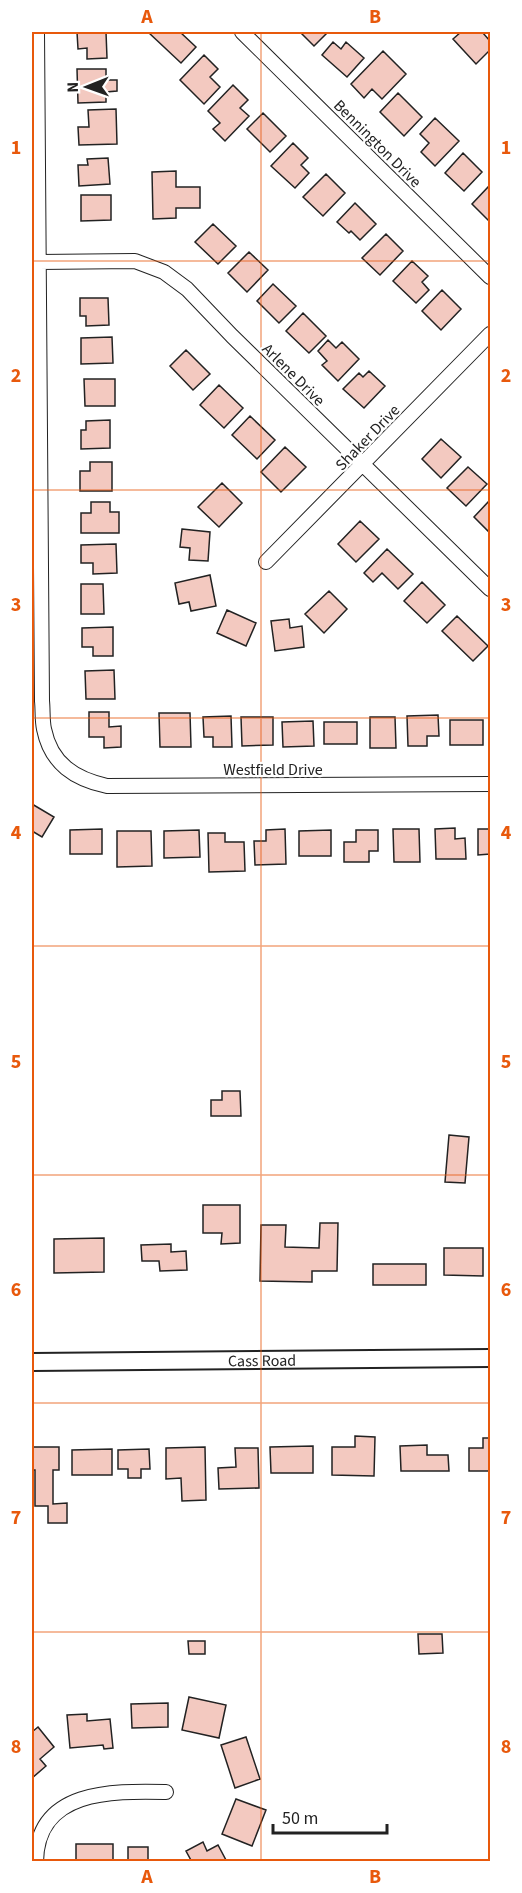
<svg xmlns="http://www.w3.org/2000/svg" width="522" height="1893" viewBox="0 0 522 1893" font-family="'Source Sans 3',sans-serif">
  <rect width="100%" height="100%" fill="#fff"/>
  <!-- building -->
  <path fill="#f3c9c0" stroke="#222" stroke-width="1.5" d="M77,32h29l1,26 -20,1v-11l-9,1z
    M148,32h32l16,15 -15,16z
    M300,32h28l-14,14z
    M461,32h23l-1,1 7,8v9l-14,14 -23,-25z
    M333,42l8,7 5,-7 18,16 -17,19 -25,-22z
    M383,51l23,23 -24,25 -10,-10 -8,9 -13,-14z
    M204,55l14,14 -8,8 10,10 -16,17 -24,-24z
    M77,69h29v11h11v11l-11,1v10l-28,1z
    M233,85l15,15 -8,8 9,8 -24,25 -12,-12 7,-6 -12,-12z
    M398,93l24,24 -18,19 -24,-24z
    M116,109l1,35 -38,1 -1,-18h11l-1,-17z
    M263,113l23,23 -16,16 -23,-23z
    M435,118l24,23 -24,25 -14,-14 8,-9 -9,-9z
    M293,143l15,15 -7,7 8,8 -14,15 -24,-22z
    M463,153l19,19 -18,19 -19,-18z
    M108,158l2,26 -31,2 -1,-21h10l-1,-6z
    M176,171v16h24v21h-24v10l-23,1 -1,-47z
    M326,174l19,19 -22,23 -20,-19z
    M490,185v37l-18,-18z
    M81,195h30v25l-30,1z
    M355,203l21,21 -16,16 -9,-9 -2,2 -12,-11z
    M213,224l23,22 -18,18 -23,-22z
    M386,234l17,17 -23,24 -18,-17z
    M249,252l19,18 -21,22 -19,-19z
    M412,261l16,15 -6,6 7,8 -13,13 -23,-22z
    M273,284l23,22 -17,17 -22,-22z
    M442,290l19,19 -20,21 -19,-19z
    M80,298h28l1,27 -23,1v-10h-6z
    M303,313l23,23 -17,17 -23,-22z
    M112,337l1,26 -32,1v-26z
    M328,340l8,8 6,-6 17,17 -21,22 -16,-16 5,-4 -9,-10z
    M186,350l24,24 -17,16 -23,-24z
    M369,371l16,15 -21,22 -21,-19 16,-16 4,4z
    M84,379h31v27h-30z
    M219,385l24,23 -19,20 -24,-23z
    M250,416l25,24 -18,19 -25,-24z
    M110,420v28l-29,1v-19h5v-9z
    M441,439l20,18 -20,21 -19,-19z
    M285,447l21,20 -25,25 -20,-20z
    M90,462h22v29h-32v-20h10z
    M468,467l19,17 -21,22 -19,-18z
    M222,483l20,20 -23,24 -21,-20z
    M490,500v29l-1,3 -15,-15z
    M91,502h19v10h9v21h-38v-20h10z
    M360,521l19,18 -23,23 -18,-18z
    M182,529l28,3 -2,29 -19,-1 1,-12 -10,-1z
    M116,544l1,29 -24,1v-11h-12v-18z
    M387,549l26,25 -15,15 -16,-16 -9,9 -9,-9z
    M210,575l6,31 -25,5 -2,-9 -10,2 -4,-21z
    M422,582l23,23 -18,18 -23,-22z
    M81,584h22l1,30h-23z
    M329,591l18,18 -23,24 -19,-19z
    M227,610l29,13 -10,23 -29,-13z
    M457,616l31,30 -15,15 -31,-30z
    M289,619l1,9 12,-2 2,21 -29,4 -4,-30z
    M113,627v29h-20v-9h-11v-19z
    M114,670l1,29h-29l-1,-28z
    M89,712h20v15l12,-1v21l-17,1v-11h-15z
    M159,713h31l1,34h-31z
    M438,715l1,21h-12v10h-19l-1,-30z
    M231,716l1,31h-19v-10h-9l-1,-20z
    M241,717h32v28l-31,1z
    M370,717h25l1,31h-26z
    M450,720h33v25h-33z
    M313,721l1,25 -31,1 -1,-25z
    M324,722h33v22h-33z
    M32,804l22,13 -12,20 -10,-6z
    M455,828v11l10,-1 1,21h-30l-1,-30z
    M102,829v25h-32v-24z
    M285,829l1,35 -31,1 -1,-24h12v-11z
    M393,829h26l1,33h-26z
    M478,829h12v25l-12,1z
    M199,830l1,27 -36,1v-27z
    M331,830v26h-32v-25z
    M356,830h22v21h-9v11h-25v-20h12z
    M117,831h34l1,35 -35,1z
    M208,833h17v9h19l1,29 -36,1z
    M222,1091h18l1,25h-30v-16h11z
    M449,1135l20,2 -4,46 -20,-1z
    M203,1205h37v38l-19,1 1,-11h-19z
    M320,1223h18l-1,48h-25v11l-52,-1 1,-56h25l-1,22 34,1z
    M104,1238v34l-50,1v-34z
    M171,1244v8l15,-1 1,19 -27,1 -1,-10h-17l-1,-16z
    M444,1248h39v28l-39,-1z
    M373,1264h53v21h-53z
    M355,1436l20,1 -1,39 -42,-1v-28h23z
    M483,1438h7v33h-21v-23h14z
    M427,1445v10h21l1,16h-48l-1,-25z
    M313,1446v27h-42l-1,-26z
    M32,1447h27v23h-6v34l14,-1v20h-19v-17h-13v-36h-3z
    M205,1447l1,53 -24,1 -1,-23 -15,1v-31z
    M235,1448h23l1,40 -40,1 -1,-21 18,-1z
    M112,1449v26h-40v-25z
    M149,1449l1,20h-9v9h-13v-9h-10v-19z
    M418,1634h24l1,19 -24,1z
    M188,1641h17v13h-16z
    M189,1697l37,8 -7,33 -37,-8z
    M168,1703v24l-36,1 -1,-24z
    M87,1714v7l23,-2 3,29 -9,1 -1,-4 -33,3 -3,-33z
    M38,1727l16,20 -14,12 6,7 -14,12v-46z
    M246,1737l14,42 -25,9 -14,-43z
    M236,1799l30,11 -14,36 -30,-12z
    M203,1842l4,9 11,-6 9,17h-35l-6,-11z
    M76,1844h37v18h-37z
    M128,1847h20v15h-20z"/>
  <g fill="none" stroke-linecap="round" stroke-linejoin="round">
    <!-- minor casing -->
    <g stroke="#222" stroke-width="16">
      <path id="minor" d="M37,32l5,669c1,9 0,19 2,28 7,35 31,50 63,57l383,-2
        M242,32l248,245
        M39,262l96,-1 29,11 23,17 45,47 258,253
        M266,562l224,-228
        M36,1862c1,-73 77,-71 130,-70"/>
    </g>
    <!-- tertiary casing -->
    <g stroke="#222" stroke-width="20">
      <g id="tertiary">
        <path id="s1" d="M32,1362l458,-4"/>
      </g>
    </g>
    <!-- minor -->
    <use href="#minor" stroke="#fff" stroke-width="14"/>
    <!-- tertiary -->
    <use href="#tertiary" stroke="#fff" stroke-width="16"/>
  </g>
  <!-- grid -->
  <path fill="none" stroke="#e8590c" stroke-width="1.5" stroke-opacity="0.55" d="M261,32v1830M32,261h458M32,490h458M32,718h458M32,946h458M32,1175h458M32,1403h458M32,1632h458"/>
  <g text-anchor="middle" stroke-width="4.5" stroke-linejoin="round" paint-order="stroke">
    <!-- street labels -->
    <g font-size="16" fill="#222" stroke="#fff">
      <text transform="translate(378 143) rotate(45)" y="6">Bennington Drive</text>
      <text transform="translate(294 374) rotate(45)" y="6">Arlene Drive</text>
      <text transform="translate(367 437) rotate(-46)" y="6">Shaker Drive</text>
      <text x="273" y="775">Westfield Drive</text>
      <text dy="6" stroke="none"><textPath href="#s1" startOffset="230">Cass Road</textPath></text>
    </g>
  </g>
  <!-- border -->
  <rect width="522" height="1893" fill="none" stroke="#ffffff" stroke-width="66"/>
  <!-- north arrow -->
  <g transform="translate(87 87) rotate(269)" stroke="#ffffff" stroke-width="4.5" paint-order="stroke">
  <path d="M0-4.5L10 22L0 15L-10 22Z" fill="#222222"/>
  <text y="-9" font-size="16" font-weight="bold" text-anchor="middle" fill="#222222">N</text>
  </g>
  <!-- scale -->
  <path d="M273 1824v9h114v-9" fill="none" stroke="#222222" stroke-width="3"/>
  <text x="282" y="1824" font-size="18" fill="#222222" stroke="#ffffff" stroke-width="4.5" paint-order="stroke">50 m</text>
  <rect x="33" y="33" width="456" height="1827" fill="none" stroke="#e8590c" stroke-width="2"/>
  <g font-size="20" text-anchor="middle" font-weight="bold" fill="#e8590c">
    <text x="147" y="23">A</text>
    <text x="375" y="23">B</text>
    <text x="16" y="154">1</text>
    <text x="506" y="154">1</text>
    <text x="16" y="382">2</text>
    <text x="506" y="382">2</text>
    <text x="16" y="611">3</text>
    <text x="506" y="611">3</text>
    <text x="16" y="839">4</text>
    <text x="506" y="839">4</text>
    <text x="16" y="1068">5</text>
    <text x="506" y="1068">5</text>
    <text x="16" y="1296">6</text>
    <text x="506" y="1296">6</text>
    <text x="16" y="1524">7</text>
    <text x="506" y="1524">7</text>
    <text x="16" y="1753">8</text>
    <text x="506" y="1753">8</text>
    <text x="147" y="1883">A</text>
    <text x="375" y="1883">B</text>
  </g>
</svg>
